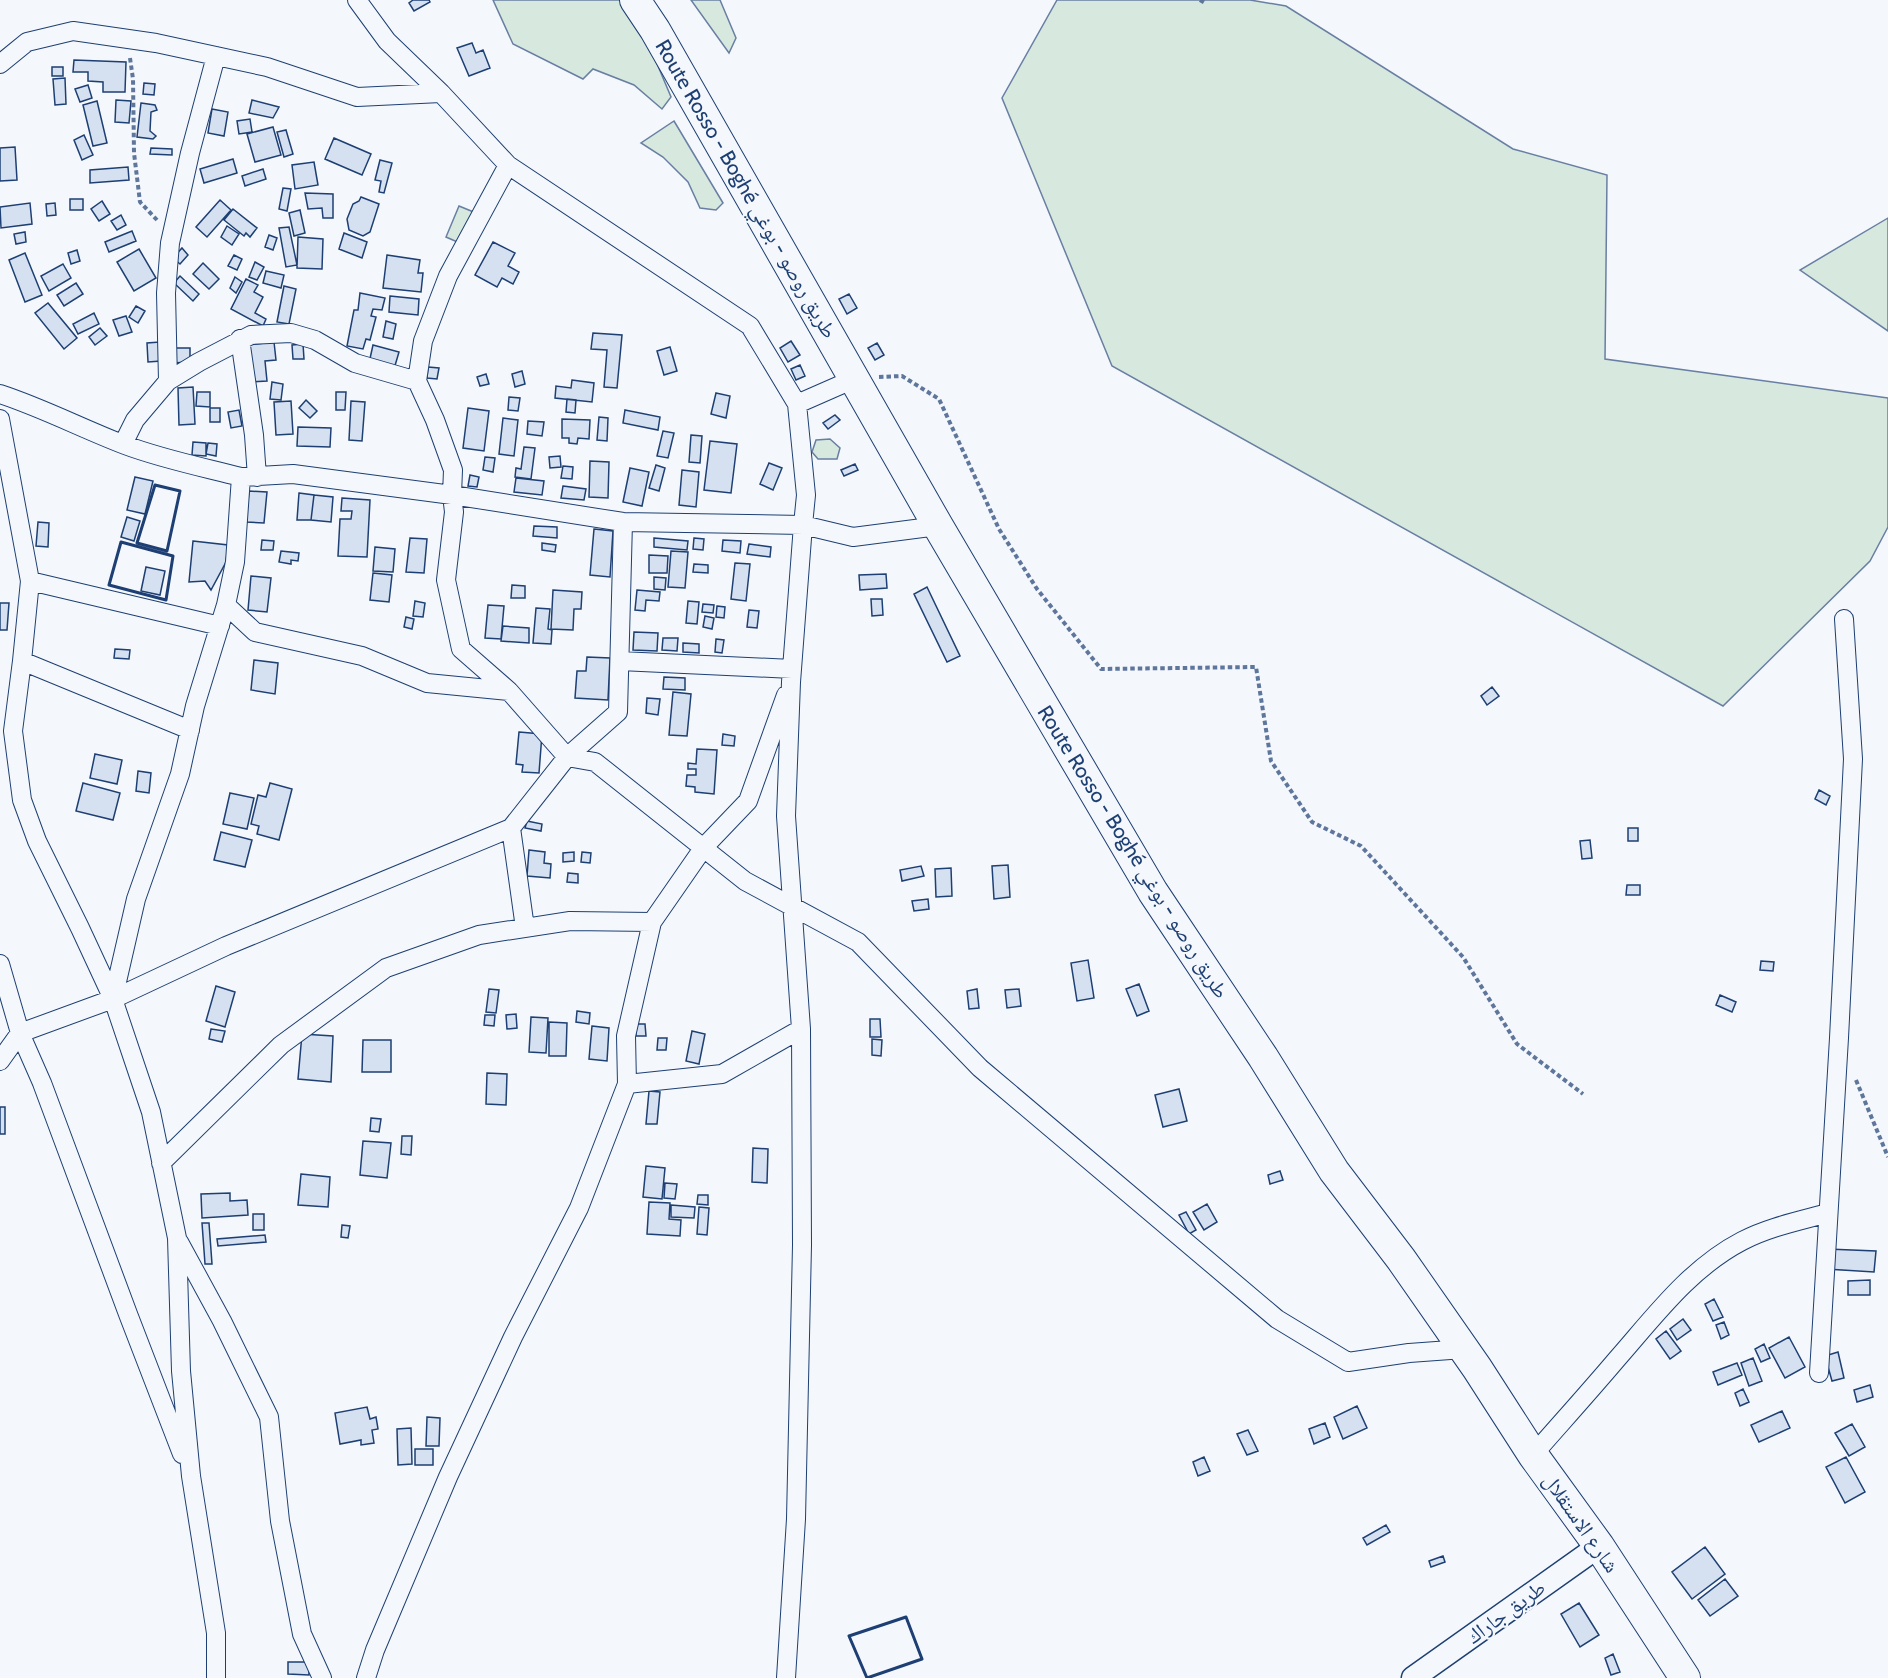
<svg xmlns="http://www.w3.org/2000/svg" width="1888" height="1678" viewBox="0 0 1888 1678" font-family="Cabin,'Noto Naskh Arabic',sans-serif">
  <rect width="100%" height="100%" fill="#f4f7fb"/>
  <!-- green -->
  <path fill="#d7e8df" stroke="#687fa3" stroke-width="1.5" d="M493,0h127l22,28 29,69 -9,12 -28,-24 -41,-16 -10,10 -70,-35z
    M691,0h29l16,38 -7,15z
    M1057,0h193l36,6 227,143 94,26 -2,184 283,39v129l-18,34 -147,145 -611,-340 -110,-268z
    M674,121l49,82 -7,7 -16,-2 -12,-26 -25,-25 -22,-14z
    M459,206l17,7 -14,31 -16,-7z
    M1888,218v113l-88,-61z
    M830,439l10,9 -3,11h-19l-6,-7 4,-12z"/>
  <!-- building -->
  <path fill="#d5e0f0" stroke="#1d3f73" stroke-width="1.5" d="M413,0h16l1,2 -16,9 -5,-8z
    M472,43l4,10 7,-3 7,18 -21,8 -12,-28z
    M74,60l52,2 -1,30h-22v-10l-15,-1v-9h-15z
    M52,67h11v9h-11z
    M65,78l1,26 -11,1 -2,-26z
    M144,83l11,1 -1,11 -11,-1z
    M88,85l4,13 -12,4 -5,-13z
    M116,100l15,1 -2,22 -14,-1z
    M252,100l27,7 -6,11 -24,-5z
    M97,101l10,42 -14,3 -10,-41z
    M141,103l14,2 2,5 -6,2 -1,19 6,5 -3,3 -16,-2z
    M212,109l16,3 -4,24 -16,-3z
    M250,119l2,13 -13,2 -2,-13z
    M273,127l8,28 -26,7 -8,-28z
    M286,130l7,24 -9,3 -7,-25z
    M84,135l9,20 -11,5 -8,-20z
    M334,138l37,16 -9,21 -37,-16z
    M15,147l2,33 -17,1v-33z
    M151,148l21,1v6l-22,-1z
    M233,159l4,14 -33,10 -4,-14z
    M380,160l12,3 -8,30 -5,-1 2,-11 -6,-1z
    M314,162l4,23 -23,4 -3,-24z
    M128,167l1,13 -39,3v-13z
    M263,169l3,10 -21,7 -3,-10z
    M283,188l8,1 -4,22 -8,-2z
    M305,193l28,1v24h-10l-1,-10 -14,1z
    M361,197l18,7 -9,28 -7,4 -14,-6 -2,-11 6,-15 6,-3z
    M70,199h13v11h-13z
    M220,200l11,10 -24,27 -11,-10z
    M102,201l8,13 -11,7 -8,-12z
    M30,203l2,21 -31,4 -1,-21z
    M55,203l1,12 -9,1 -1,-12z
    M233,209l24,19 -7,9 -4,-4 -2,3 -20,-16z
    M300,210l5,23 -11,3 -5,-23z
    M121,215l5,10 -9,5 -6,-9z
    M227,226l12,8 -7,11 -11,-8z
    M289,227l8,38 -11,2 -7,-39z
    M132,231l4,10 -27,11 -4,-10z
    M25,232l1,10 -10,2 -2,-10z
    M344,233l23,9 -5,16 -23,-9z
    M269,235l8,3 -4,12 -8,-3z
    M298,237l25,2 -1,30 -25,-1z
    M493,242l22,11 -7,13 11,6 -6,12 -11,-6 -5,9 -22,-12z
    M182,248l6,7 -8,9 -7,-6z
    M139,249l17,29 -22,13 -17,-29z
    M77,250l3,11 -9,3 -3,-11z
    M25,253l17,42 -17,7 -16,-42z
    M234,255l8,4 -5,11 -9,-4z
    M387,255l33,5 -2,13h5l-2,19 -38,-4z
    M255,262l9,5 -7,13 -8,-3z
    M203,263l16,16 -10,10 -16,-15z
    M63,264l8,14 -22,13 -8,-15z
    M266,271l18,4 -3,13 -18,-5z
    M180,276l19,18 -6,7 -19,-18z
    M235,277l7,5 -6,11 -6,-5z
    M246,279l12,6 -4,7 9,5 -8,16 11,6 -3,7 -32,-17z
    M76,283l7,11 -19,12 -7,-11z
    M284,286l12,3 -7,35 -12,-2z
    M360,293l25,5 -3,12 -9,-1 -2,7 5,1 -6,23 -4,-1 -3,10 -16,-3 7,-36h4z
    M849,294l8,14 -10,6 -8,-15z
    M390,296l29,3 -1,16 -29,-3z
    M48,303l29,35 -13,11 -29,-36z
    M136,306l9,5 -7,12 -9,-6z
    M94,313l5,11 -21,10 -5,-10z
    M126,316l6,16 -13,4 -6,-16z
    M386,321l10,3 -3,15 -10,-2z
    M100,328l7,8 -12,9 -6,-8z
    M593,333l29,2 -5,53 -13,-1 3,-37 -16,-1z
    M791,341l9,14 -12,7 -8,-14z
    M160,342l1,19 -13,1 -1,-19z
    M274,342l2,18 -11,1 2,20 -15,1 -4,-37z
    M877,343l7,12 -9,5 -7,-12z
    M303,344l1,15h-11l-1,-14z
    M373,345l26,7 -5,17 -25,-6z
    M670,347l7,24 -13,4 -7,-24z
    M172,348h18v14l-18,1z
    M800,365l5,11 -9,4 -5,-11z
    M428,367l11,1 -2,11 -10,-1z
    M522,371l3,13 -10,3 -3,-13z
    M486,374l3,10 -9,2 -3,-9z
    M572,380l22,3 -2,19 -37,-4 1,-12 15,2z
    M272,382l11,2 -2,16 -11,-1z
    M193,387l2,37 -16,1 -1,-37z
    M197,392h13v15l-14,-1z
    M336,392h10l-1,18h-9z
    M716,393l14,3 -4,22 -15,-4z
    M509,397l11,1 -2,13 -10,-1z
    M567,399l9,1 -1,13 -9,-1z
    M306,400l11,11 -7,7 -11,-10z
    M291,401l2,33 -17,1 -2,-33z
    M351,401l14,1 -3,39 -13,-1z
    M210,408h10v14h-10z
    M468,408l21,3 -5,40 -21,-3z
    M239,410l3,16 -11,2 -3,-16z
    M625,410l35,7 -2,13 -35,-7z
    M835,415l5,5 -12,9 -5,-6z
    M599,417l9,1 -1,23 -10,-1z
    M503,418l15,2 -4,36 -15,-2z
    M562,419l28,1 -1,19 -11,-1 -1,6 -8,-1v-5h-7z
    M528,421l16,1 -2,14 -15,-2z
    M298,427l33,1 -1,19 -33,-1z
    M663,431l11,2 -6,25 -11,-2z
    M691,435l11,1 -2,27 -11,-1z
    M710,441l27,3 -6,49 -27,-3z
    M193,442l13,1v13l-14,-1z
    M208,443l9,1 -1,12 -10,-2z
    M524,447l11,1 -4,31 -16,-2 1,-9 5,1z
    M560,456l1,11 -11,1 -1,-11z
    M485,457l10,1 -2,14 -10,-2z
    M590,461l19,1 -1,36 -19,-1z
    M769,463l13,5 -9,22 -13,-6z
    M855,464l3,6 -14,6 -3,-6z
    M656,465l9,3 -6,23 -10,-3z
    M563,466l10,1 -1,12 -11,-1z
    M630,468l19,4 -7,34 -19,-4z
    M682,470l17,2 -3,35 -17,-2z
    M470,475l9,2 -2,10 -9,-1z
    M135,477l18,4 -8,33 -18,-4z
    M516,478l28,3 -2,14 -28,-3z
    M563,486l23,3 -2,11 -23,-2z
    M249,491l18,1 -3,31 -18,-1z
    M299,493l15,2 -3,25h-14z
    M314,495l19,2 -2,25 -20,-2z
    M342,498l28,2 -3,57 -29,-1 2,-37h11l1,-8h-11z
    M127,517l13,4 -6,20 -13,-4z
    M38,522l11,1 -1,24 -12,-1z
    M534,526l23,1v11l-24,-2z
    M594,529l19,2 -3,46 -20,-2z
    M410,538l17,1 -3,34 -18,-1z
    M654,538l34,3 -1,9 -33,-3z
    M694,538l10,1 -1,11 -10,-1z
    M262,540l12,1 -1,9h-12z
    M723,540l18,1 -1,12 -18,-2z
    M193,541l35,4 -2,17 -15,28 -6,-9 -16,1z
    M542,543l14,2 -1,7 -13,-2z
    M749,544l22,3 -1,10 -23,-3z
    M375,547l20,2 -2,23 -20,-1z
    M281,551l18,2 -1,8 -7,-1v4l-12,-2z
    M671,551l17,1 -3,36 -17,-1z
    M649,555l19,1 -1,17h-18z
    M735,563l15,1 -4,37 -15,-2z
    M694,564l14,1v8l-15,-1z
    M146,567l19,4 -5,24 -19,-4z
    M373,573l19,2 -3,27 -19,-2z
    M886,574l1,14 -27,2 -1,-15z
    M251,576l20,2 -4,34 -19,-2z
    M654,577l12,1 -1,12 -11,-1z
    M512,585l13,1v12h-14z
    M927,587l33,69 -13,6 -33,-68z
    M553,590l29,2 -1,17h-7l-1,21 -22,-1z
    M637,590l23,2 -1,9 -13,-1 -1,11 -10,-1z
    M871,599h11l1,16 -11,1z
    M415,601l10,2 -2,14 -10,-1z
    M688,601l11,1 -2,22 -11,-1z
    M0,603h9l-2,27h-7z
    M703,604l11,1 -1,8 -11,-1z
    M488,605l16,1 -3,33 -16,-1z
    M717,606l8,1 -1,11 -8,-1z
    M536,608l14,1 -2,20 4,1 -1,14 -18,-1z
    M749,610l10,1 -2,17 -10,-1z
    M705,616l9,2 -2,11 -9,-2z
    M406,617l8,2 -2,10 -8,-2z
    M503,626l26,2v15l-28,-2z
    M634,632l24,1 -1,18 -24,-1z
    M663,638h15l-1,13 -15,-1z
    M716,639l8,1 -2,13 -7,-1z
    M683,643l16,1v9l-16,-1z
    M115,649l15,1 -1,9 -15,-1z
    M587,657l23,1 -2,42 -33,-2 2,-27h9z
    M254,660l24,3 -3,31 -24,-4z
    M664,677l21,1v12l-22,-1z
    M1492,687l7,9 -12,9 -6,-9z
    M673,692l18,2 -4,42 -18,-1z
    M647,698l13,1 -2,16 -12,-2z
    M519,732l23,2 -3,39 -17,-1 1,-7 -7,-1z
    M723,734l12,2 -1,10 -12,-1z
    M697,749l20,1 -3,44 -19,-2v-5l-9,-1 1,-11h9v-6h-8v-6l8,1z
    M95,754l27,6 -5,24 -27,-6z
    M138,771l13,2 -2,20 -13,-2z
    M83,783l37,10 -7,27 -37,-9z
    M270,783l22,6 -13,51 -22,-6 2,-8 -8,-2 7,-29 8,2z
    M1819,790l11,6 -4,9 -11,-6z
    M230,793l24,5 -7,31 -24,-5z
    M527,821l15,3 -1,7 -16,-3z
    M1628,828h10v13h-10z
    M221,832l31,8 -7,27 -31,-7z
    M1590,840l2,18 -10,1 -2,-18z
    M529,850l16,2 -1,11 7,1 -1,14 -23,-2z
    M574,852v9l-11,1v-9z
    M582,852l9,1 -1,10 -9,-1z
    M1008,865l2,32 -16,2 -2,-33z
    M921,866l3,10 -22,5 -2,-11z
    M951,868l1,28 -16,1 -1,-28z
    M568,873l10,1v9l-11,-1z
    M1627,885h13v10h-14z
    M928,899l1,10 -15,2 -2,-10z
    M1088,960l6,38 -17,3 -6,-38z
    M1761,961l13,1 -1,9 -13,-1z
    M1139,984l10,27 -12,5 -11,-27z
    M216,986l19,6 -10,35 -19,-6z
    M489,989l10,1 -3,23 -10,-1z
    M977,989l2,19 -10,1 -2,-18z
    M1019,989l2,17 -14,2 -2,-18z
    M1720,995l16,7 -4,10 -16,-7z
    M577,1011l13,2 -1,11 -13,-2z
    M516,1014l1,14 -10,1 -1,-14z
    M485,1015h10l-1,11 -10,-1z
    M531,1017l17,1 -2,35 -17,-1z
    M870,1019h10l1,18h-11z
    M549,1022l18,1 -1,33h-17z
    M635,1024h10l1,12h-10z
    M592,1026l17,2 -2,33 -18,-2z
    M211,1029l14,2 -3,11 -13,-3z
    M692,1031l13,3 -6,30 -13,-3z
    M302,1034l31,2 -2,46 -33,-3z
    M658,1038h9l-1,12h-9z
    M872,1039l10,1 -1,16 -9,-1z
    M363,1040h28v32h-29z
    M487,1073l20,1 -1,31 -20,-1z
    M1179,1089l8,32 -24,6 -8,-32z
    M649,1091l11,1 -3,32h-11z
    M0,1107h5v27h-5z
    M371,1118l10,1 -2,13 -9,-1z
    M402,1136h10l-1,19 -10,-1z
    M363,1141l28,2 -4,35 -27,-3z
    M753,1148l15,1 -1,34 -15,-1z
    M646,1166l19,2 -3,31 -19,-2z
    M1280,1171l3,9 -13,4 -2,-9z
    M301,1174l29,3 -2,30 -30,-2z
    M665,1183l12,1 -2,15 -11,-1z
    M230,1193v8l17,-1 1,15 -46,3 -1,-24z
    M698,1195h10v10l-11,-1z
    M649,1202l21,1 -1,16 12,1 -1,16 -33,-2z
    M1207,1204l10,18 -13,8 -11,-18z
    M671,1205l24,2 -1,11 -23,-1z
    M699,1207l10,1 -2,27 -10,-1z
    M1186,1212l10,18 -7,4 -10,-19z
    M253,1214h11v16h-11z
    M202,1223h7l3,41h-7z
    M342,1225l8,1 -2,12 -7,-1z
    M265,1235l1,7 -48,4 -1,-7z
    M1827,1249l49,2 -2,21 -48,-3z
    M1870,1280v15h-22v-14z
    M1714,1299l9,18 -10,4 -8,-17z
    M1683,1319l8,11 -14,10 -7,-11z
    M1724,1322l5,13 -8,4 -5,-14z
    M1666,1331l15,20 -11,8 -14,-20z
    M1789,1337l16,30 -20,11 -16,-30z
    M1764,1344l6,14 -9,4 -6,-13z
    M1838,1352l6,26 -12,3 -7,-25z
    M1753,1358l9,23 -13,5 -8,-23z
    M1737,1363l5,12 -24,10 -5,-13z
    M1870,1385l3,12 -16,5 -3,-12z
    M1743,1389l6,13 -9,4 -5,-13z
    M1357,1406l10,22 -24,11 -9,-22z
    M367,1407l3,12 6,-2 2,12 -6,1 2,13 -13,2v-5l-21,4 -5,-31z
    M1782,1411l8,17 -31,14 -8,-17z
    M427,1417l13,1 -1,28h-13z
    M1325,1423l5,14 -16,7 -5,-15z
    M1852,1424l13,23 -16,9 -14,-23z
    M411,1428l1,36 -14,1 -1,-36z
    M1248,1430l10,21 -11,4 -10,-21z
    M415,1449h18v16h-18z
    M1204,1457l6,14 -12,5 -5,-14z
    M1846,1457l19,35 -20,11 -19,-36z
    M1386,1525l4,7 -23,13 -4,-7z
    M1705,1547l20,27 -33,25 -20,-27z
    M1443,1556l2,6 -14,5 -2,-6z
    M1725,1579l13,17 -28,20 -12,-16z
    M1579,1603l20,32 -19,12 -19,-33z
    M1613,1654l7,18 -9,3 -6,-17z
    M288,1662h21v13l-21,-1z"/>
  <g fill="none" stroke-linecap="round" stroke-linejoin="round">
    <!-- minor casing -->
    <g stroke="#1d3f73" stroke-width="20">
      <path id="minor" d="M357,0l30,41 54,52 67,72 242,161 47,78 9,91 -3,30 -12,157 -5,134 15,213 1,216 -6,274 -10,159
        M0,64l27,-22 46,-11 83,12 111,24 90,30 84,-4
        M508,165l-60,111 -25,65 -6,40 18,39 18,50 -1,25 2,17 -8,68 15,69 48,42
        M240,339l14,96 3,42
        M168,381l-2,-88 4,-50 20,-90 26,-97
        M0,394c43,14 83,35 125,51 37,14 77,22 116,32l-6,85 -9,43 29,27 107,24 65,27 82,8 58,66 28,5 150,119 113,61 122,126 297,251 71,43 61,-9 55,-4
        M797,404l57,-25
        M0,419l30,162 -8,80 -9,70 9,69 15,41 43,87 33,71 38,113 26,126 4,133 10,105 25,157v45
        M123,444l12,-24 33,-39 31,-19 52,-27 40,-2 24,7 40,23 62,18
        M241,477l52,-3 159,21 171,27 180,3 50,12 85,-11
        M30,581l190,45
        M22,661l168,69
        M620,661l172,8
        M511,828l14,100
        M0,964l20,69 22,50 86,231 54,140
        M113,999l23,-100 44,-125 15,-68 31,-101
        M0,1061l20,-28 93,-34 113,-53 285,-118 56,-71 51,-45 5,-190
        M627,1084l95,-10 79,-45
        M161,1163l120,-118 105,-77 93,-33 91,-14 82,1
        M179,1242l43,79 47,96 11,104 22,113 20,44
        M1819,1373l20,-335 14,-279 -9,-140
        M1533,1455c28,-32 56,-63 84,-96 37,-42 73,-91 125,-118 27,-14 57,-20 86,-28
        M366,1678l9,-28 73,-173 65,-140 66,-129 48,-124 -1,-48 26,-114 52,-75 44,-46 38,-106"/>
    </g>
    <!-- tertiary casing -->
    <g stroke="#1d3f73" stroke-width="25">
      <path id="tertiary" d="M1413,1678l186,-132"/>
    </g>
    <!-- trunk casing -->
    <g stroke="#1d3f73" stroke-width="32">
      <path id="trunk" d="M635,0l20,30 283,496 215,366 110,165 71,114 67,88 76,109 56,87 66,91 86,132"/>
    </g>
    <!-- path -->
    <path stroke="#5e769c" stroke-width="4" stroke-dasharray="4.5 3" stroke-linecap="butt" d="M1200,0l5,3
      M130,58l3,21 1,74 6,49 17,18
      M879,377l23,-1 37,23 60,130 38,60 64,80 155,-2 15,94 41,61 49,24 102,111 54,87 66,50
      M1856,1080l32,77"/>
    <!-- minor -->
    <use href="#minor" stroke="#f4f7fb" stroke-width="18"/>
    <!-- tertiary -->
    <use href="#tertiary" stroke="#f4f7fb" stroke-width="22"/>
    <!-- trunk -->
    <use href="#trunk" stroke="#f4f7fb" stroke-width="30"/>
    <!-- wall -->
    <path stroke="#1d3f73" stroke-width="3" d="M155,485l25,6 -13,60 -30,-8z
      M121,542l52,14 -7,44 -57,-15z
      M906,1617l16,42 -55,19 -18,-42z"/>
  </g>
  <g text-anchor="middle" stroke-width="4.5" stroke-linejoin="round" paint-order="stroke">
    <!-- street labels -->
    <g font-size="21" fill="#1d3f73" stroke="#f4f7fb">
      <text transform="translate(746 189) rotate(60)" y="7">Route Rosso - Boghé طريق روصو - بوغي</text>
      <text transform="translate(1133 852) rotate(58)" y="7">Route Rosso - Boghé طريق روصو - بوغي</text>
      <text transform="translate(1581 1523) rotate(55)" y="7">شارع الاستقلال</text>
      <text transform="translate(1506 1612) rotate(-36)" y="7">طريق جاراك</text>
    </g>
  </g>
</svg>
